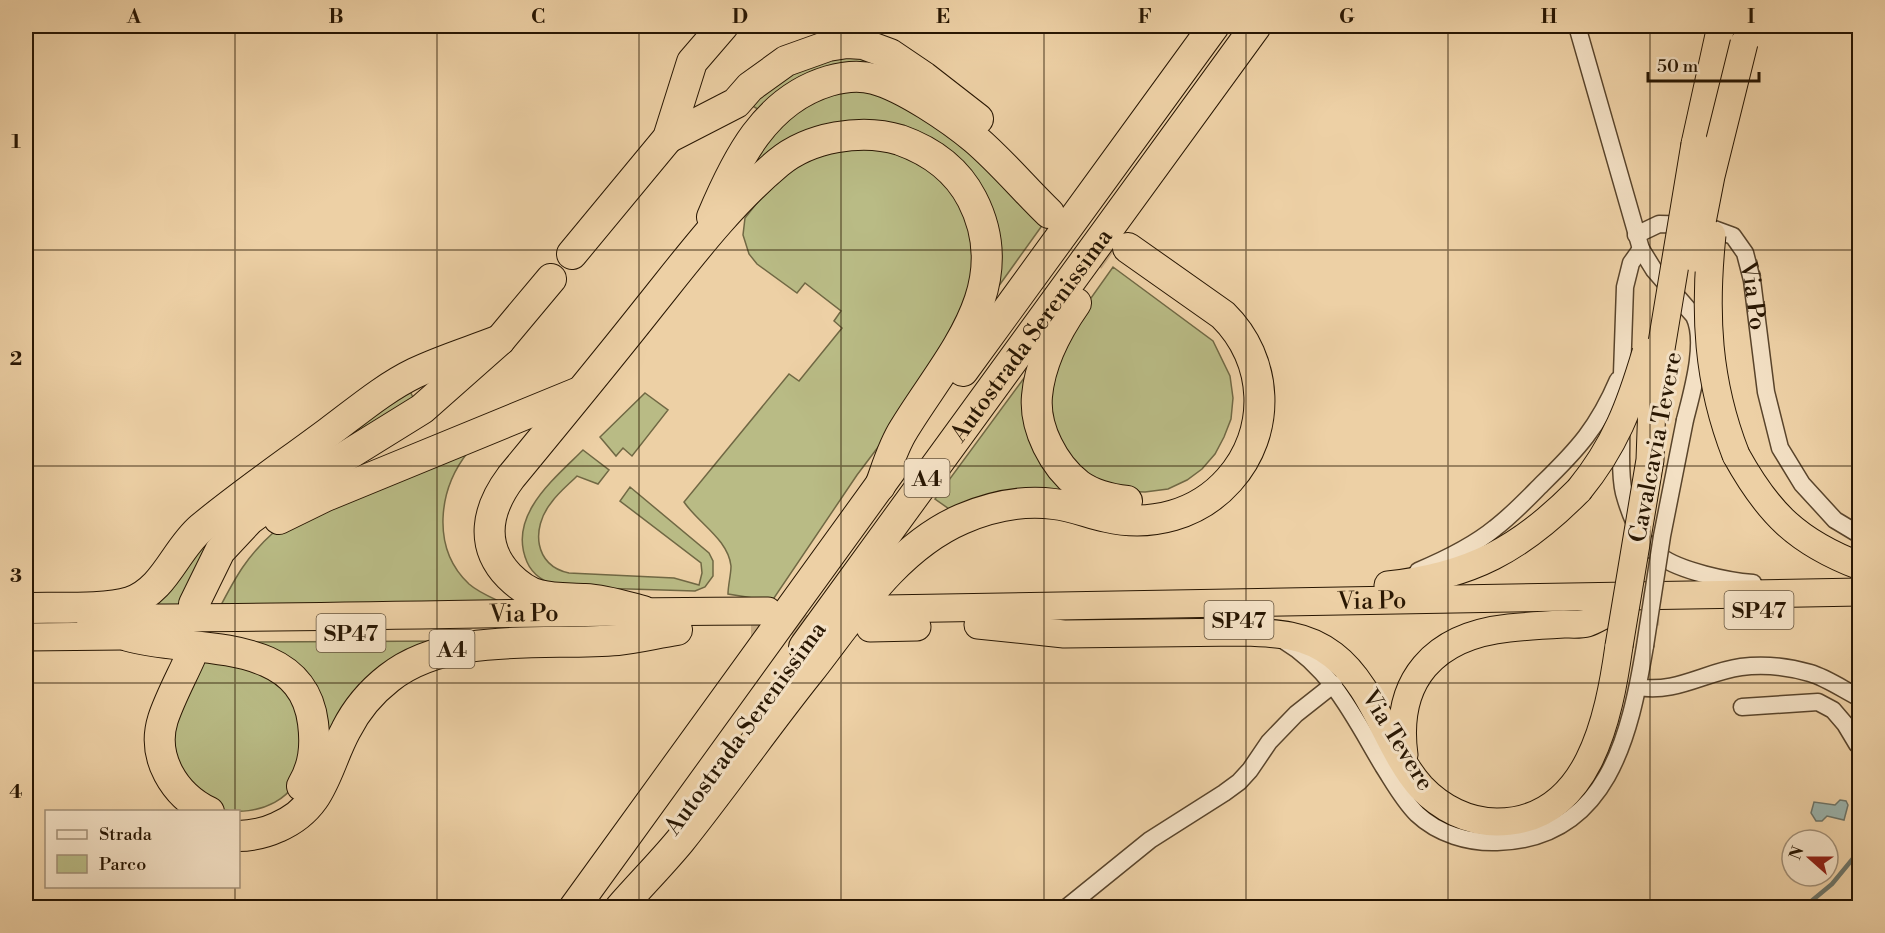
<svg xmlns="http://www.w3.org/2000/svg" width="1885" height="933" viewBox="0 0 1885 933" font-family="'Libre Bodoni',serif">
  <rect width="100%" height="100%" fill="#edd0a5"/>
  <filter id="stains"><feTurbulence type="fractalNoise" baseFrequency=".00333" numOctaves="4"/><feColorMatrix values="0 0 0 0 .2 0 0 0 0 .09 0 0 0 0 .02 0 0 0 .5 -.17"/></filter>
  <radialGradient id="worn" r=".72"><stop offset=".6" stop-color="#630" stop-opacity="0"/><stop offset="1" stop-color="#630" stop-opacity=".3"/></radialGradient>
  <!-- green -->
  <path fill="#b9bb85" stroke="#706844" stroke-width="1.5" d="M856,50l37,25 -132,36 -10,-6 34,-34z
    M846,84l73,25 127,111 -53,74 1,-56 -88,-105 -142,32 -10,-10 33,-43z
    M887,146l64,36 26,64 -7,58 -70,114 -43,57 -85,126 -44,-7c0,-9 3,-19 3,-28 -3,-27 -33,-43 -47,-64l105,-128 10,7 43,-53 -8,-7 7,-10 -36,-28 -8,10 -40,-29 -8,-10 -6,-19 2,-17 35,-44 35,-20z
    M1113,267l100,74 17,35 3,22 -2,21 -7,18 -9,17 -13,15 -15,11 -19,9 -23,3 -26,-1 -42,-19 -30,-57 17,-79z
    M1030,370l-4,29 63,99 -137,13 -17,-12z
    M410,391l6,13 -72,44 -162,158h-31l38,-59z
    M645,393l23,17 -36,46 -9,-8 -7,8 -16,-19z
    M583,450l26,20 -11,14 -21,-8c-9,9 -19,17 -26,27 -20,25 -17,63 18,70l105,5 25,7 3,-12 -1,-10 -81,-62 10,-14 79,66 4,8v15l-8,11 -10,4 -132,-4c-15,-3 -29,-9 -36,-25 -20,-46 27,-83 56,-112z
    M468,452c-30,38 -37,96 1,132 9,8 21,13 32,18l-282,7c17,-33 28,-53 56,-78z
    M450,641l-109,84 -16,9 -81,-92z
    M198,653l78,22 33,52c-4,14 -8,47 -15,58 -19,29 -70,35 -96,13 -9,-7 -25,-49 -31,-62z"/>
  <!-- water -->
  <path fill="#9bb5af" stroke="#6d756a" stroke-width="1.5" d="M1840,800l6,1 2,4 -4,15 -17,-4 -5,5h-6l-5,-8 3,-11 21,3z"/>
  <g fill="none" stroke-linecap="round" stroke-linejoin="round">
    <!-- stream -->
    <path stroke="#6d756a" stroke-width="4.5" d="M1803,908l29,-24 28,-34"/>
    <!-- trunk-tunnel -->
    <path stroke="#c6ab84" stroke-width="27" stroke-dasharray="27 14" stroke-linecap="butt" d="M1608,613l51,-1
      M751,629l83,-1"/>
    <!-- motorway-tunnel -->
    <path stroke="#c6ab84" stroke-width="30" stroke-dasharray="30 15" stroke-linecap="butt" d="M1049,213l70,50"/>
    <!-- minor casing -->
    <g stroke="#59442b" stroke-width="19">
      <g id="minor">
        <path d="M1577,26l64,223 13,21 40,46c13,26 -2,76 -9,104"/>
        <path id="s1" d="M1636,235l23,-11 44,1 30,11 12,17 7,27 14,112 14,56 22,36 33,36 25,15"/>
        <path d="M1621,403l4,-116 6,-24 10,-14"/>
        <path d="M1621,429c1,20 -2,44 3,64 6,22 17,50 36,63 20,15 68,25 93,27"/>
        <path d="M1418,571c26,-11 54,-24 77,-43 17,-13 32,-29 47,-44 36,-35 56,-57 76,-104"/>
        <path d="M1283,640c49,29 72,79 100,126 11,17 20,34 34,48 21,20 52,29 80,28 111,-3 133,-107 148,-196"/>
        <path d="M1638,687c37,7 67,-15 103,-20 22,-3 48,0 69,6 17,5 34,17 50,25"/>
        <path d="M1742,707l76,-5 15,8 12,14 12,20 3,2"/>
        <path d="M1066,908l84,-68 74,-47 15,-11 11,-12 19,-28 27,-28 38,-30"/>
      </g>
    </g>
    <!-- trunk casing -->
    <g stroke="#281602" stroke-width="29">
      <g id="trunk">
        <path d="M1695,144l26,-118"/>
        <path d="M1736,455c32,58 61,87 124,111"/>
        <path d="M1388,585c83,-9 133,-36 191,-95"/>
        <path id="s2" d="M884,609l976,-17"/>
        <path id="s3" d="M90,618c226,1 452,-7 678,-7"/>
        <path d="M978,625l86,9 179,-2c33,1 63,2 90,23 42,32 54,94 88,132 20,21 47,35 76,35 92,0 112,-105 122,-176"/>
        <path d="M870,628l47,-1"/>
        <path d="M26,637l97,-1"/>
        <path d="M1404,755c-10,-75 30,-119 105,-127 18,-2 36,-3 55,-4 7,0 16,1 23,-1 7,-2 14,-7 21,-10"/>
      </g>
    </g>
    <!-- motorway casing -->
    <g stroke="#281602" stroke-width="32">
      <g id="motorway">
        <path d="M668,138l68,-35 14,-16 36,-26 42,-15 19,-3 16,1 27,10 34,23 54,42"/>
        <path d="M712,217c24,-57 53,-117 117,-136 14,-4 30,-6 45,-2 30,8 77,40 101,60 27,23 49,50 74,74"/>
        <path d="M572,254l96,-116 24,-76 31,-36"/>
        <path d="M1076,303c-19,27 -36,59 -39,93 -3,32 17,70 42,89 14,10 31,14 48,16"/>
        <path d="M963,371l251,-345"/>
        <path d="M279,519l47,-23 251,-103"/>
        <path d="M194,604l26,-53 29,-31 31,-23 142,-88 78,-69 51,-61"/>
        <path d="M26,608c27,-1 79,2 104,-6 35,-12 45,-52 71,-74 41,-34 85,-64 128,-96 27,-20 55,-44 86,-59 27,-13 57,-22 85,-33"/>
        <path d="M643,611c-19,-5 -38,-11 -58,-12 -15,-1 -31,0 -46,-4 -12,-3 -21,-10 -30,-19 -30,-31 -22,-67 2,-99 47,-57 94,-114 139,-171 40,-50 79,-102 128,-143 31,-26 84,-35 122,-23 31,11 57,30 72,59 46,89 -25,159 -68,230 -11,17 -17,38 -24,57"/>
        <path d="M128,636c61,18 174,-2 185,87 3,23 1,43 -11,63"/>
        <path id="s4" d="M804,647l452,-621"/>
        <path d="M190,658c-9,20 -20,40 -27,61 -12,38 11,76 46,93"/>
        <path d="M238,836c15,0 27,-3 40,-9 46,-20 47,-58 68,-97 10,-20 25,-38 43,-52 59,-47 157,-32 229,-38 20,-2 39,-7 59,-10"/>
        <path d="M574,908l317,-438"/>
        <path d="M620,908c20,-23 41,-44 60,-67 44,-55 85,-114 129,-169 44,-56 86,-124 153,-153 28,-12 61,-19 92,-15 18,2 35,9 53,13 44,10 91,-2 122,-37 43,-48 40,-120 -6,-165l-95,-67"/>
      </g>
    </g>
    <!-- minor -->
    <use href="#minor" stroke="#f3e0c4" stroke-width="16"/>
    <!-- trunk -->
    <use href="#trunk" stroke="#edd0a5" stroke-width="27"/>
    <!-- motorway -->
    <use href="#motorway" stroke="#edd0a5" stroke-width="30"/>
    <!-- minor-bridge casing -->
    <g stroke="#59442b" stroke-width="19" stroke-linecap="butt">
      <path id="minor-bridge" d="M1645,646l17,-110 23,-116"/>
    </g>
    <!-- trunk-bridge casing -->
    <g stroke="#281602" stroke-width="29" stroke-linecap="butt">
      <path id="trunk-bridge" d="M1712,235c-8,78 -5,146 24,220
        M1695,258l16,-82 33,-133
        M1579,490c36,-44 51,-84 67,-138
        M1619,646l31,-186 2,-57 43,-259"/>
    </g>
    <!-- minor-bridge -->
    <use href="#minor-bridge" stroke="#f3e0c4" stroke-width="16"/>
    <!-- trunk-bridge -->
    <use href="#trunk-bridge" stroke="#edd0a5" stroke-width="27"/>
  </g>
  <!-- grid -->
  <path fill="none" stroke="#281602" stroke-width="1.5" stroke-opacity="0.55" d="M235,26v786M437,26v882M639,26v882M841,26v882M1044,26v882M1246,26v882M1448,26v882M1650,26v882M26,250h1834M26,466h1834M26,683h1834M235,886v22"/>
  <g text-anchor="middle" stroke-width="6" stroke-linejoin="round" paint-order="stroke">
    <!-- shield labels -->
    <g fill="#f3e0c4" stroke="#65533c" stroke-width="1.5">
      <rect x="904.5" y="459" width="45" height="38" rx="4.5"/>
      <rect x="1724.5" y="591" width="69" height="38" rx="4.5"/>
      <rect x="1204.5" y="601" width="69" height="38" rx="4.5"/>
      <rect x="316.5" y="614" width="69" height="38" rx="4.5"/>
      <rect x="429.5" y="630" width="45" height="38" rx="4.5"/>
    </g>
    <g font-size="22" font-weight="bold" fill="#281602">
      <text x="927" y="486">A4</text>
      <text x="1759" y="618">SP47</text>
      <text x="1239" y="628">SP47</text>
      <text x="351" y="641">SP47</text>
      <text x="452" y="657">A4</text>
    </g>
    <!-- street labels -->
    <g font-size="24" fill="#281602" stroke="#f3e0c4">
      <text dy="8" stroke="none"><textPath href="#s1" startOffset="166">Via Po</textPath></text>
      <text dy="8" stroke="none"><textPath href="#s4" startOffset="386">Autostrada Serenissima</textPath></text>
      <text transform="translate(1655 447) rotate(-79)" y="8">Cavalcavia Tevere</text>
      <text dy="8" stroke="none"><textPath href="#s2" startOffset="488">Via Po</textPath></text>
      <text dy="8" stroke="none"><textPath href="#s3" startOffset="434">Via Po</textPath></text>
      <text transform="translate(745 728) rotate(-54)" y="8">Autostrada Serenissima</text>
      <text transform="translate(1398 740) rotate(58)" y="8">Via Tevere</text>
    </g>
  </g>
  <!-- margin -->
  <rect width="1885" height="933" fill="none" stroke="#edd0a5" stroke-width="66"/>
  <!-- legend -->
  <rect x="45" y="810" width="195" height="78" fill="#f3e0c4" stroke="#a28f76" stroke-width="1.5"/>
  <rect x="57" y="830" width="30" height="9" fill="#f3e0c4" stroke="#a28f76" stroke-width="1.5"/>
  <text x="99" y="840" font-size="18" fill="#281602">Strada</text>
  <rect x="57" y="855" width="30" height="18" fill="#b9bb85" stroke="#a28f76" stroke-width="1.5"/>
  <text x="99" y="870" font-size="18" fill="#281602">Parco</text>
  <!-- north arrow -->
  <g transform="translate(1810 858) rotate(291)"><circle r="28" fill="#f3e0c4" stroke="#a28f76" stroke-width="1.5"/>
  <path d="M0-4.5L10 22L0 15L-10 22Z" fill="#8f2418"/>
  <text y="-9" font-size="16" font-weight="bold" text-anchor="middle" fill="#281602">N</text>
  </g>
  <!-- scale -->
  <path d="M1648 72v9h111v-9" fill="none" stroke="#281602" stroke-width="3"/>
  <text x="1657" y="72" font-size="18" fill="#281602" stroke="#f3e0c4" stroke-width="4.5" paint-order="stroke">50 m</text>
  <rect x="33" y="33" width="1819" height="867" fill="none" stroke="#281602" stroke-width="2"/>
  <g font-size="20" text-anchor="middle" font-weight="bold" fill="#281602">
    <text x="134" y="23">A</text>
    <text x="336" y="23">B</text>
    <text x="538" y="23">C</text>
    <text x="740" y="23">D</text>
    <text x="943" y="23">E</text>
    <text x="1145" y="23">F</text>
    <text x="1347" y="23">G</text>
    <text x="1549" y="23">H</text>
    <text x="1751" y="23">I</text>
    <text x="16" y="148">1</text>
    <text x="16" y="365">2</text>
    <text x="16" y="582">3</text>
    <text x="16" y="798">4</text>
  </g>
  <rect width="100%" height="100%" filter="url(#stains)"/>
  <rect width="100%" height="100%" fill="url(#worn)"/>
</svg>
